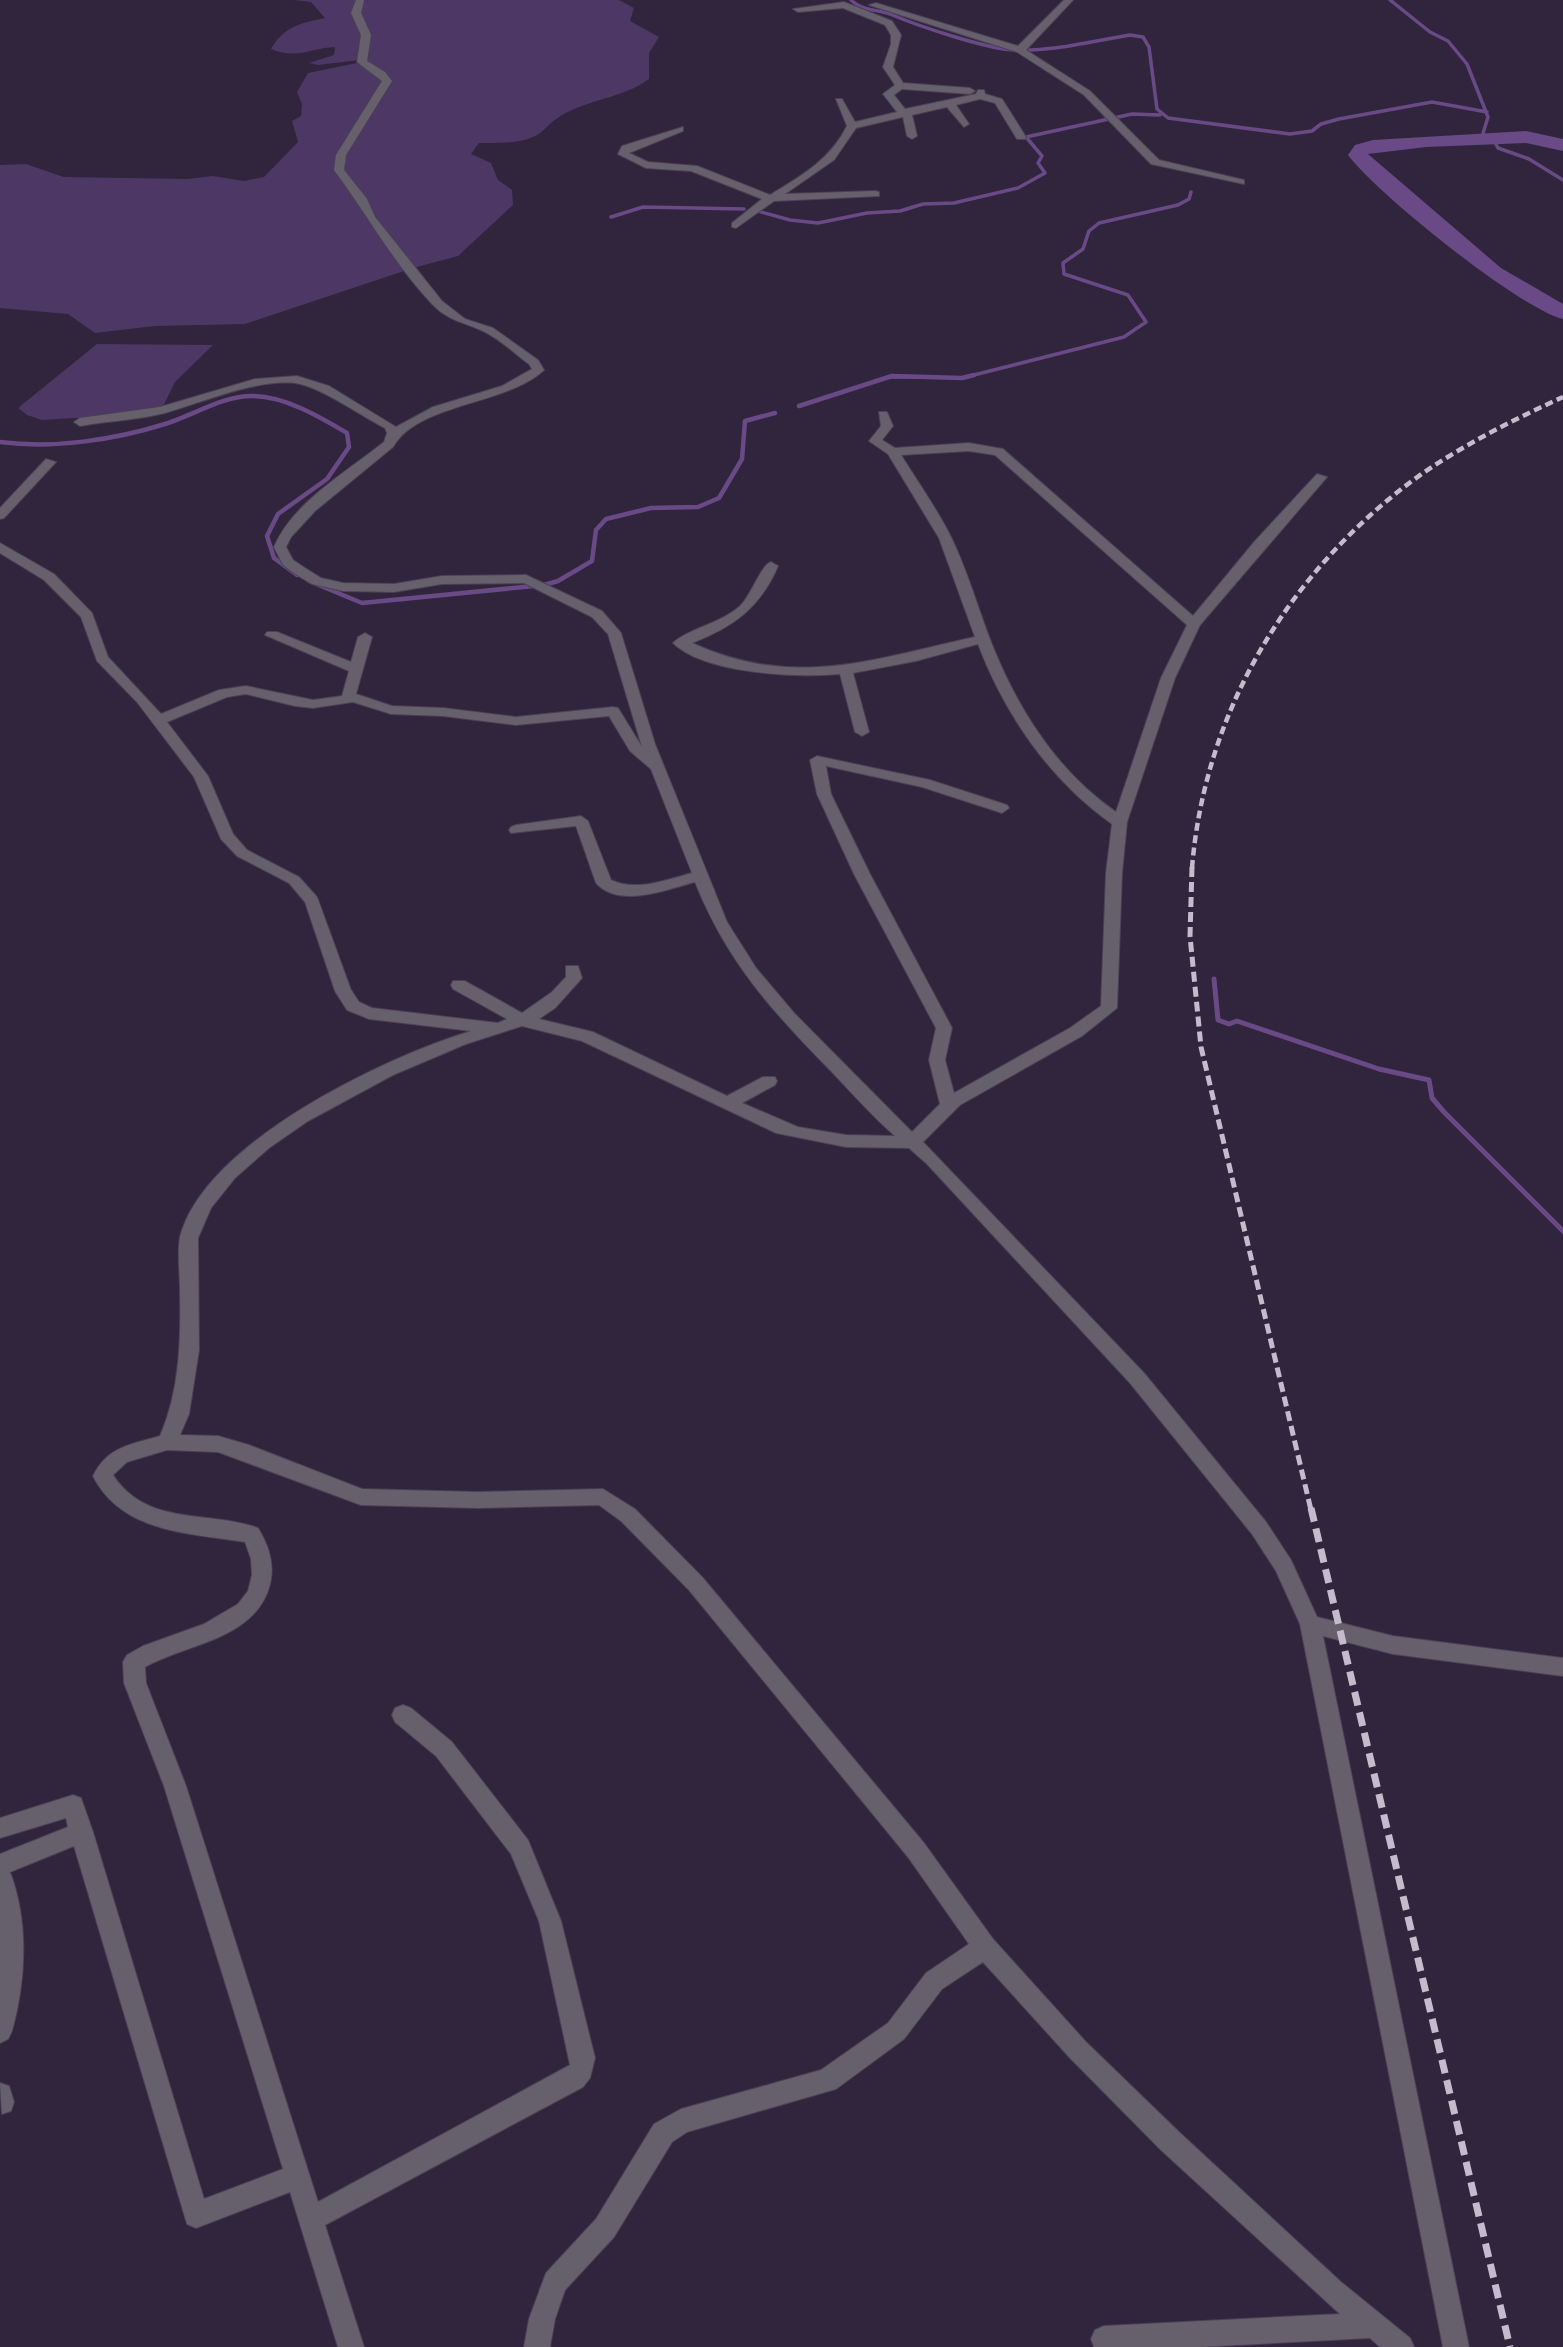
<svg xmlns="http://www.w3.org/2000/svg" width="1563" height="2347" viewBox="0 0 1563 2347" font-family="'Sofia Sans Condensed',sans-serif">
  <rect width="100%" height="100%" fill="#30253c"/>
  <!-- green -->
  <path fill="#4d3764" d="M293,0h326l15,8 -4,13 29,16 -10,16v26c-27,20 -62,20 -90,38 -9,5 -16,16 -26,20 -16,7 -37,6 -54,6l-8,11 20,9 7,17 14,10 1,15 -55,51 -45,12 -41,-52 -30,-48 1,-12 39,-57 8,-22 -30,-17 -42,5 -9,-2 25,-8 1,-8c-25,1 -38,13 -64,2 13,-23 30,-26 54,-31l-14,-16z
    M357,63l23,12 5,6 -50,90 8,12 15,14 8,19 41,54 -162,54 -90,2 -60,7 -27,-19 -68,-6v-143l26,-1 38,13 124,2 25,-3 31,5 20,-4 34,-35 -6,-21 9,-5 1,-12 -5,-12 11,-19z
    M97,344l116,1 -38,37 -12,24 -24,8 -97,6 -15,-5 -9,-7z"/>
  <g fill="none" stroke-linecap="round" stroke-linejoin="round">
    <!-- stream-far2 -->
    <path stroke="#694a87" stroke-width="3.5" d="M851,0c11,11 24,9 39,14 28,12 94,34 123,36 39,2 79,-9 117,-15l13,2 6,10 8,62 11,9 122,16 22,-3 9,-7 18,-5 93,-17 55,10
      M1390,0l40,32 18,9 19,23 21,53 -7,23
      M1493,139l5,9 31,11 34,21
      M754,210l36,10 28,3 49,-10 33,-2 23,-7 31,-1 64,-15 27,-15 -7,-10 4,-7 -16,-19 106,-23 28,1
      M611,217l32,-10 101,2
      M889,377h41
      M966,377l158,-40 22,-15 -18,-27 -64,-21 -1,-11 20,-14 6,-18 10,-8 79,-18 11,-6 2,-7"/>
    <!-- stream-far1 -->
    <path stroke="#694a87" stroke-width="4.5" d="M799,406l93,-30 70,2 12,-3
      M0,442c53,7 114,-2 165,-18 29,-9 57,-28 87,-28 33,0 68,21 95,37l2,14 -22,32 -49,35 -11,22 7,22 23,17
      M309,581l53,22 172,-17
      M544,585l14,-4 34,-20 4,-31 10,-11 45,-11 47,-1 21,-9 23,-39 3,-38 30,-8"/>
    <!-- stream -->
    <path stroke="#694a87" stroke-width="5" d="M1214,979l4,41 11,4 8,-3 142,48 50,11 3,18 12,14 119,119"/>
    <!-- river -->
    <path fill="#694a87" fill-rule="evenodd" d="M1526,131l37,8v12l-37,-8 -100,4 -58,7 133,114 62,36v15c-43,-10 -188,-127 -215,-164l7,-10 18,-5z"/>
    <!-- minor casing -->
    <g stroke="#4b4156" stroke-width="2">
      <path id="minor" d="M356,0h8l-3,13 10,22 -4,26 18,11 7,9 -46,74 -2,15 23,29 8,18 67,84 23,18 28,9 45,32 6,10c-37,35 -127,33 -151,77l-78,64 -24,26 -5,10 7,13 12,8 16,10 22,5 51,1 48,-8 84,-1 76,36 19,22 34,111 72,178 29,46 38,45 118,119 28,-28 -11,-44 7,-32 -82,-154 -37,-80 -7,-34 7,-4 113,24 77,25 2,3 -7,5 -80,-26 -96,-21 5,28 39,80 82,154 -7,32 9,33 116,-65 31,-22 5,-133 6,-49c-62,-44 -107,-109 -134,-180l-62,17 -63,12 16,59 -7,4 -7,-4 -15,-58c-43,4 -135,0 -167,-31 16,-15 47,-19 67,-37 11,-10 21,-41 31,-44l7,4c-18,42 -45,61 -86,77 102,47 182,16 283,-6l-36,-99 -51,-84 -19,-13 12,-15 -2,-14h8l6,14 -11,14 13,8 74,-5 34,6 190,167 62,-75 62,-67 10,3 -127,148 -25,53 -48,144 -5,51 -5,135 -35,28 -122,69 -37,37 221,231 122,149 25,38 26,57 76,19 170,22v18l-170,-22 -70,-18 146,711h-26l-143,-723 -24,-53 -24,-37 -122,-151 -203,-219 -18,-16 -63,-1 -70,-14 -194,-92 -60,-15 -56,18 -73,31 -85,46 -39,27 -34,30 -24,30 -13,30 1,112 -10,64 -9,21 38,1 31,9 113,44 116,3 125,-3 32,20 68,69 221,265 69,96 93,103 93,90 162,150 69,56 4,9h-34l-10,-9 -170,9h-106l-3,-8 4,-9 9,-4 236,-12 -179,-164 -91,-92 -87,-96 -41,27 -38,50 -68,50 -149,43 -15,10 -58,95 -49,53 -10,29 -5,28h-26l5,-28 17,-46 50,-54 58,-95 27,-15 140,-39 67,-47 38,-50 43,-29 -61,-87 -219,-267 -68,-69 -22,-16 -121,3 -117,-3 -143,-53 -51,-2 -40,12 -14,13c34,52 95,35 145,53 11,18 17,36 12,56 -14,56 -83,59 -125,83l1,16 40,103 132,416 252,-137 -31,-144 -28,-67 -75,-98 -41,-34 -3,-7 3,-7 8,-3 8,3 41,34 76,98 33,81 34,137 -5,20 -7,9 -258,138 39,122h-26l-48,-155 -94,36 -9,-4 -113,-378 -64,26c19,50 16,108 2,159l-4,8 -8,4v-189l68,-27 -2,-9 -66,20v-20l73,-23 8,3 12,34 111,367 79,-30 -119,-383 -40,-103 -1,-21 4,-7 16,-9 61,-22 34,-20 10,-13 4,-16 -1,-16 -6,-17c-56,-9 -123,-9 -152,-66 15,-30 37,-31 67,-40 20,-46 21,-96 20,-146 0,-16 -3,-37 0,-53 24,-94 205,-180 291,-206l-102,-12 -22,-9 -12,-19 -30,-89 -16,-19 -52,-27 -16,-17 -27,-62 -57,-75 -40,-41 -16,-44 -37,-37 -44,-27v-10l54,31 38,39 16,44 53,57 58,-24 27,-4 67,14 29,-4 7,-25 -84,-36 2,-3h10l74,30 7,-25 7,-4 7,4 -16,57 36,12 51,2 73,9 97,-10 5,1 24,39 -34,-113 -16,-17 -68,-34 -82,1 -48,8 -51,-1 -31,-7 -17,-10 -12,-9 -9,-18c19,-45 73,-75 110,-105l3,-9 -2,-5c-25,-13 -60,-38 -85,-44 -37,-8 -99,19 -135,29 -28,7 -57,8 -85,13l-6,-4 6,-4 80,-11 95,-28 42,-3 32,10 67,41 37,-20 69,-21 30,-17 -3,-5c-14,-10 -28,-24 -44,-32 -20,-10 -35,-10 -52,-27 -39,-41 -66,-91 -99,-135l2,-15 46,-74 -25,-19 4,-27 -10,-22zM969,451l26,4 192,170 -26,53 -45,134c-58,-40 -97,-101 -123,-165 -14,-35 -25,-75 -42,-110 -14,-28 -33,-55 -50,-82zM246,694l49,12 18,2 40,-6 38,12 52,2 73,9 93,-9 21,35 21,18 41,104c-26,7 -56,19 -81,7l-23,-59 -7,-5 -65,9 -5,2 -2,3 2,3 65,-7 20,57c23,26 72,6 99,-1 32,80 77,129 136,189 21,22 41,45 64,65l-49,-1 -48,-8 -56,-24 33,-18 2,-4 -2,-4h-12l-36,19 -134,-64 -54,-13 16,-11 27,-30 -4,-12h-12v11l-14,15 -30,21 -57,-32h-12l-2,4 2,4 54,30 -9,4 -126,-15 -13,-6 -8,-12 -34,-93 -18,-20 -52,-27 -14,-16 -25,-58 -41,-54 60,-25z
        M1064,0h9l-47,50 64,41 69,69 85,20v4l-93,-20 -67,-69 -67,-43 -148,-47 7,-2 142,43z
        M844,2l48,19 9,14 -8,32 10,16 67,5 5,3 -5,3 -68,-5 -8,6 11,14 71,-15 2,-4h6l1,4 17,5 24,38 -1,2h-8l-22,-36 -15,-4 -24,6 13,19 -5,3 -17,-20 -35,8 5,21 -5,3 -5,-3 -4,-19 -47,11 -22,32 -49,34 90,-3 4,1v4l-105,5 -38,27 -4,-1v-4l30,-24 -71,-28 -45,-3 -28,-14 4,-8 61,-19v4l-54,22 19,9 49,4 73,29c31,-19 60,-35 77,-69l-11,-27h6l13,23 42,-10 -14,-18 12,-9 -12,-18 8,-23v-9l-6,-10 -42,-17 -45,4 -5,-3z
        M46,459l10,3 -52,56 -4,1v-11z
        M0,2083l9,3 5,16 -3,9 -9,3z"/>
    </g>
    <!-- minor -->
    <use href="#minor" fill="#66606c" fill-rule="evenodd"/>
    <!-- rail-far2 -->
    <path stroke="#c4bccc" stroke-width="4.5" stroke-dasharray="8 4.5" stroke-linecap="butt" d="M1192,868c13,-160 100,-302 231,-395 44,-30 92,-54 140,-76"/>
    <!-- rail-far1 -->
    <path stroke="#c4bccc" stroke-width="5" stroke-dasharray="10 5" stroke-linecap="butt" d="M1192,867l-2,69 11,111 110,463"/>
    <!-- rail -->
    <path stroke="#c4bccc" stroke-width="7" stroke-dasharray="14 7" stroke-linecap="butt" d="M1311,1508l199,839"/>
  </g>
</svg>
